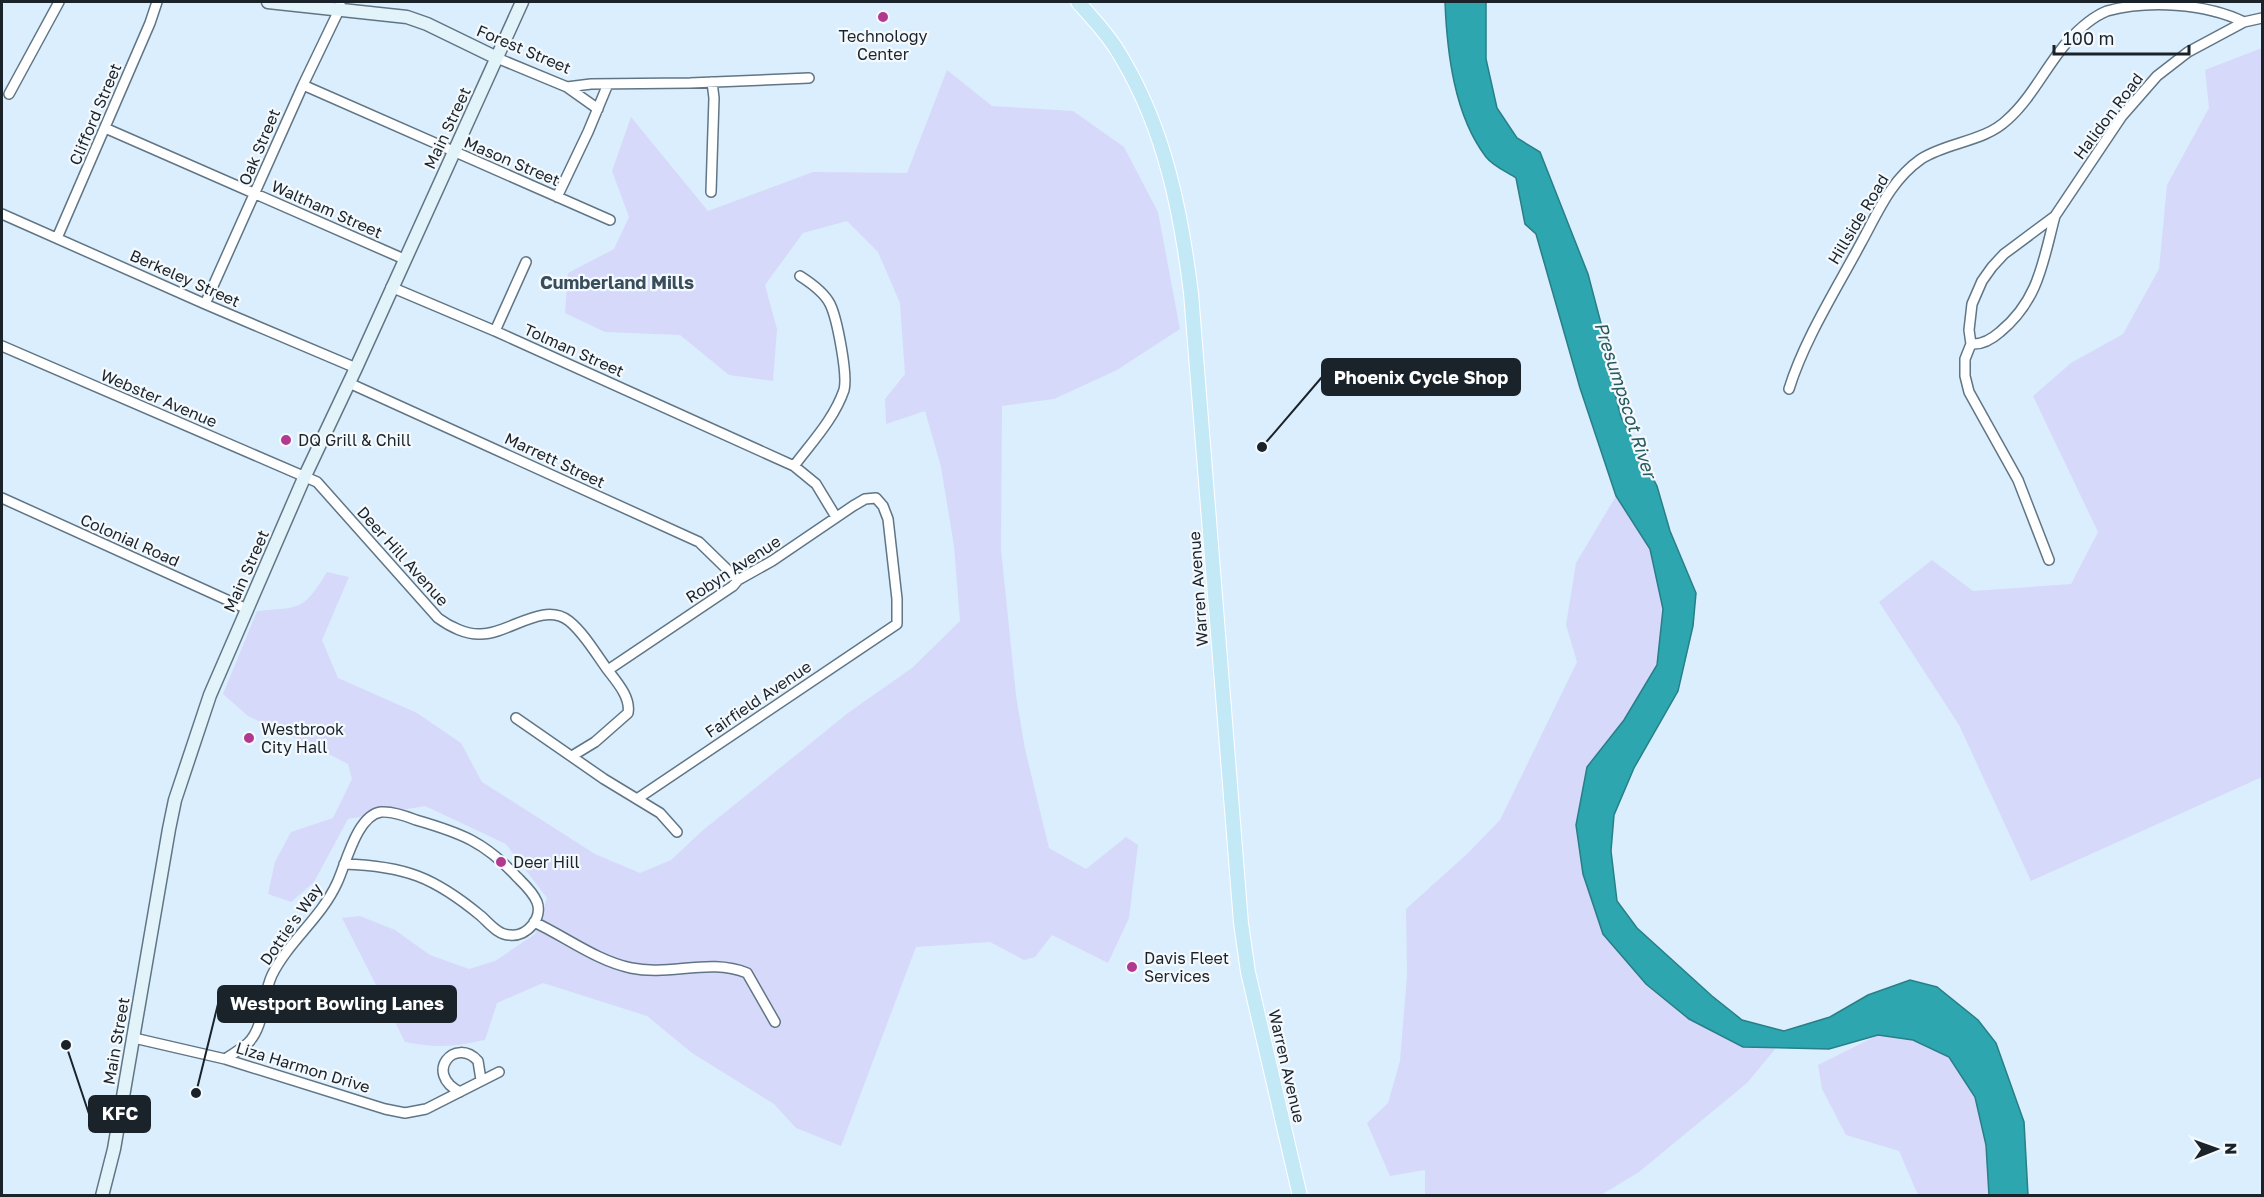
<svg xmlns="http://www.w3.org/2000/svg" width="2264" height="1197" viewBox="0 0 2264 1197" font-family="'Golos Text',sans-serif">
  <rect width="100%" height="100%" fill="#dbeefd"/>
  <!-- green -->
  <path fill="#d6d9fa" d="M2262,48v729l-231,104 -72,-156 -80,-123 53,-42 41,31 98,-7 27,-52 -65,-136 38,-33 52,-29 36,-65 8,-84 42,-77 -4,-38z
    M947,70l45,36 81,5 51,36 34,65 22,117 -63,41 -63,29 -52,7 -1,143 15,146 9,54 24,99 37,21 40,-32 12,8 -9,73 -21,45 -56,-28 -17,22 -11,3 -34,-18 -74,5 -75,199 -45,-18 -22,-24 -82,-51 -45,-37 -104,-33 -46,20 -12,37c-32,7 -48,8 -80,2l-63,-124 18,-2 35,14 35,25 39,14 26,-8 40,-27 12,-36 -41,-54 -81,-38 -77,13 -34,63 -23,20 -23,-8 7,-32 16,-30 42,-14 19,-39 -4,-15 -33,-17 -67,-31 -25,-22 34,-83c44,-4 46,0 70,-39l22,5 -27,63 16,38 79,35 44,30 21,39 113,72 45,19 31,-13 31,-29 146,-118 64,-45 48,-47 -6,-75 -13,-79 -16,-56 -39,13 -1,-25 20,-25 -5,-71 -22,-51 -31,-31 -44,12 -38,52 12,44 -4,52 -44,-6 -49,-40 -75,-3 -40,-19 3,-40 46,-24 15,-32 -17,-46 19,-54 77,94 105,-39 94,1z
    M1616,496l34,53 13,60 -6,56 -33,55 -37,47 -4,107 159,173 34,1 -29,35 -108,89 -38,23h-176v-25l-35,6 -23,-53 21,-20 12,-42 7,-86 -1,-66 61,-55 33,-34 77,-158 -11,-37 10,-62z
    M1878,1035l35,5 36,17 26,40 11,48 3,50h-71l-19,-44 -53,-16 -24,-46 -4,-24z"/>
  <!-- water -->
  <path fill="#2da6af" stroke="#287f87" stroke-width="1.5" d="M1445,2h41v57l11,49 20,30 23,14 48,122 15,57 9,51 9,35 36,69 13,45 26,62 -3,33 -15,65 -44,77 -20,47 -3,36 6,50 20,27 75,68 30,24 42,11 46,-14 38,-22 42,-15 27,7 41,33 18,23 28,79 4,73h-39l-3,-50 -11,-48 -26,-40 -36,-17 -35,-5 -49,14 -86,-2 -54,-28 -43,-35 -43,-50 -20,-60 -7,-49 11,-58 37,-47 33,-55 6,-56 -13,-60 -34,-53 -36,-108 -44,-154 -11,-10 -9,-46c-9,-6 -23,-12 -30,-21 -32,-42 -39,-105 -41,-155z"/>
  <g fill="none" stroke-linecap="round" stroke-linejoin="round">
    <!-- street casing -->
    <g stroke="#607585" stroke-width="12">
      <path id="street" d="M497,58l70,29 24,-3 99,-1 119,-5
        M303,85l307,135
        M567,87l31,22
        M9,94l50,-92
        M105,128l299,131
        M711,192l3,-94 -2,-16
        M557,197l31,-65 20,-48
        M2,214l203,90 151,64
        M57,238l93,-215 7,-21
        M391,287l104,44 299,135 22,18 20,33
        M205,304l98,-219 37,-77v-6
        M495,331l31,-69
        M1971,344c11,1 21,-5 29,-12 39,-32 43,-71 55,-116
        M2,346l315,136 121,136c12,9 29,17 43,16 28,0 62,-33 88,-13 15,12 27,33 38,48 9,12 24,28 21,44l-33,29 -23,14
        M349,383l350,159 39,38
        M1789,389c15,-49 48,-101 72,-146 17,-31 30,-63 60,-84 26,-17 63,-17 86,-39 25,-22 39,-54 61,-79 11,-12 24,-24 39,-30 41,-11 98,-8 137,11
        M794,466c18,-24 40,-47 50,-76 4,-15 -7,-72 -14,-86 -6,-12 -19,-21 -30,-28
        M2,498l245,111
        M2049,560l-31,-80 -49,-88 -4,-16v-17l6,-15 -2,-14 3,-26 10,-23 10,-14 12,-13 51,-38 67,-100 35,-40 31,-24 56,-30 18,-4
        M608,670l125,-84 5,-6 34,-19 81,-55 12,-7 11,-1 7,8 5,13 9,80v25l-260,175
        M516,718l88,61 56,34 17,19
        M534,922c32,15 63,39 97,46 39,8 79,-10 116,5l28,49
        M134,1038l91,21 160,50 20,4 21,-4 73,-37
        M225,1059c8,-5 16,-10 23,-16 17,-17 14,-47 24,-68 17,-34 49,-57 65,-92 9,-19 20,-68 44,-71 11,-1 25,4 35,8 45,13 69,22 101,57 7,7 16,15 20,25 6,16 -10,35 -27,33 -12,0 -21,-12 -29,-19 -47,-39 -76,-50 -137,-52
        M460,1092c-37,-19 -5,-56 18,-31l3,19"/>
    </g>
    <!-- secondary casing -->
    <g stroke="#607585" stroke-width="15">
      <path id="secondary" d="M268,2l139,15 20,7 70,34
        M102,1196l12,-47 55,-320 6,-29 35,-105 94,-217 52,-110 166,-366"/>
    </g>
    <!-- primary casing -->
    <g stroke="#fff" stroke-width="16">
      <path id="primary" d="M1078,2c16,18 33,36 45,58 42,71 58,152 68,233l50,630 7,49 52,224"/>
    </g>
    <!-- street -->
    <use href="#street" stroke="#fff" stroke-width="9"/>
    <!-- secondary -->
    <use href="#secondary" stroke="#e2f4fa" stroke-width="12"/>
    <!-- primary -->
    <use href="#primary" stroke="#c4e9f6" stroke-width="14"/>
  </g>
  <!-- markers -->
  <g fill="#b13a90" stroke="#f4f9fd" stroke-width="2">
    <circle cx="883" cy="17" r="6"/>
    <circle cx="286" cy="440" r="6"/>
    <circle cx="249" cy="738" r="6"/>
    <circle cx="501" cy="862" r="6"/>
    <circle cx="1132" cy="967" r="6"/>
  </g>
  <g text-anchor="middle" stroke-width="4.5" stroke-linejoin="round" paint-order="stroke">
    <!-- poi labels -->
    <g font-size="16" fill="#1b232a" stroke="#f4f9fd" text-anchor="start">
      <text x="883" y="42" text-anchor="middle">Technology<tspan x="883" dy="18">Center</tspan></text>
      <text x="298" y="446">DQ Grill &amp; Chill</text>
      <text x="261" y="735">Westbrook<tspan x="261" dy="18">City Hall</tspan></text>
      <text x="513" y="868">Deer Hill</text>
      <text x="1144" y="964">Davis Fleet<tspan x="1144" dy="18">Services</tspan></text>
    </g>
    <!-- street labels -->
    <g font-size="16" fill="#1b232a" stroke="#f4f9fd">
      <text transform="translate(524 49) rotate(23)" y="6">Forest Street</text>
      <text transform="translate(95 114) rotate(-67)" y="6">Clifford Street</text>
      <text transform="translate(2108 116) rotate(-53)" y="6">Halidon Road</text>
      <text transform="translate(447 128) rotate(-65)" y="6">Main Street</text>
      <text transform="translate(259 147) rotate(-67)" y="6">Oak Street</text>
      <text transform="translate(512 161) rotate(23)" y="6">Mason Street</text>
      <text transform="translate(327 209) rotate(24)" y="6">Waltham Street</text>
      <text transform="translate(1858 219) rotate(-59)" y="6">Hillside Road</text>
      <text transform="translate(185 278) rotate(24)" y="6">Berkeley Street</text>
      <text transform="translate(574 350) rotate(24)" y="6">Tolman Street</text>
      <text transform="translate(159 398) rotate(23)" y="6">Webster Avenue</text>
      <text transform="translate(555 460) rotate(25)" y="6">Marrett Street</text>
      <text transform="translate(130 540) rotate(24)" y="6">Colonial Road</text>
      <text transform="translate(403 556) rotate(48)" y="6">Deer Hill Avenue</text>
      <text transform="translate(733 569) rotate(-33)" y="6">Robyn Avenue</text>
      <text transform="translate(246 571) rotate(-66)" y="6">Main Street</text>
      <text transform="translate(1198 589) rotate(-94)" y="6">Warren Avenue</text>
      <text transform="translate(758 699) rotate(-34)" y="6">Fairfield Avenue</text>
      <text transform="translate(291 924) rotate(-55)" y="6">Dottie's Way</text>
      <text transform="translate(116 1041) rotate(-80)" y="6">Main Street</text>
      <text transform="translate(1287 1066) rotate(77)" y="6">Warren Avenue</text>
      <text transform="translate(303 1067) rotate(17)" y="6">Liza Harmon Drive</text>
    </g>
    <!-- neighbourhood labels -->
    <g font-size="18" font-weight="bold" fill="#384c5b" stroke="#f4f9fd">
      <text x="617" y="289">Cumberland Mills</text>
    </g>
    <!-- water labels -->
    <g font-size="18" font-style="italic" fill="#28595d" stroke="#f4f9fd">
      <text transform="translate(1625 400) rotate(72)" y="6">Presumpscot River</text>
    </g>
  </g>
  <!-- callouts -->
  <path fill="none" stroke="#1b232a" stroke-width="2" d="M1262 447L1322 377M196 1093L218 1004M66 1045L89 1114"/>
  <g fill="#1b232a" stroke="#f4f9fd" stroke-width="2">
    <circle cx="1262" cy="447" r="6"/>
    <circle cx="196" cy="1093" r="6"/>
    <circle cx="66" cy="1045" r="6"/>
  </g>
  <g fill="#1b232a" stroke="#1b232a" stroke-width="2">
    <rect x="1322" y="359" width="198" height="36" rx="6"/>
    <rect x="218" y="986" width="238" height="36" rx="6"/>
    <rect x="89" y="1096" width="61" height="36" rx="6"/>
  </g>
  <g font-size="18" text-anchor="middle" font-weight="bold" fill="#fff">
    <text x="1421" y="384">Phoenix Cycle Shop</text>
    <text x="337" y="1010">Westport Bowling Lanes</text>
    <text x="120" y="1120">KFC</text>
  </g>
  <!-- border -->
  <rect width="2264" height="1197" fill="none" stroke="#1b232a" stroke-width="6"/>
  <!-- north arrow -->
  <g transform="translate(2216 1149) rotate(89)" stroke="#f4f9fd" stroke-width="4.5" paint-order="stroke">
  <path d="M0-4.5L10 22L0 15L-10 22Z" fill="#1b232a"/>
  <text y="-9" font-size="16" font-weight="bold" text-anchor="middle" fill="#1b232a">N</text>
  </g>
  <!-- scale -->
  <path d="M2054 45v9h135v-9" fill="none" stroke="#1b232a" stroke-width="3"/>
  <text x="2063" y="45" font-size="18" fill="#1b232a" stroke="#f4f9fd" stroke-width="4.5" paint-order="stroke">100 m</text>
</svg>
